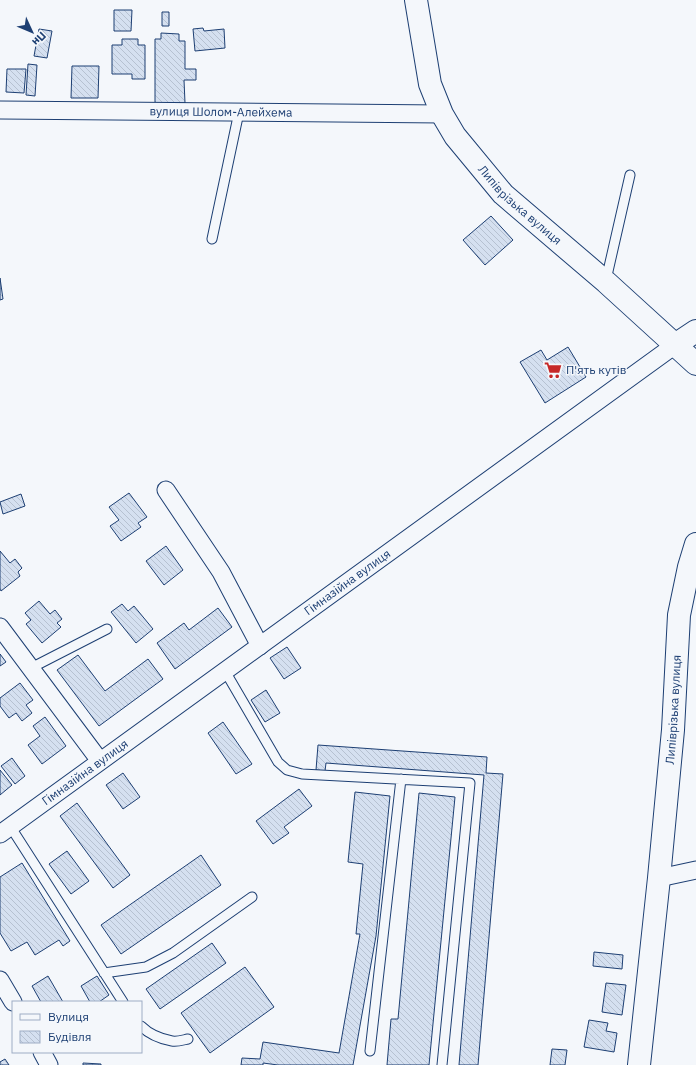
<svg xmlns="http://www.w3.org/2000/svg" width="696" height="1065" viewBox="0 0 696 1065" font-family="'IBM Plex Sans',sans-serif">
  <defs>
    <pattern id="building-back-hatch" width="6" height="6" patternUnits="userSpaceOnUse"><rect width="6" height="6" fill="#d5e0f0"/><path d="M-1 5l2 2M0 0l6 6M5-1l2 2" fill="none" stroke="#b6c1d1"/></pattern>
  </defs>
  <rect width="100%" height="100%" fill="#f4f7fb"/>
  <!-- building -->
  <path fill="url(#building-back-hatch)" stroke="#1d3f73" d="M114,10h18l-1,21h-17z
    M162,12h7v14h-7z
    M203,28l1,3 20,-2 1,19 -30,3 -2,-22z
    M39,29l13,2 -5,27 -13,-2z
    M161,33l18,1v7h6v28h11v11h-12l1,23h-30v-64h6z
    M122,39h16v6h7v34h-13v-5h-20v-29h10z
    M28,64l9,1 -2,31 -9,-1z
    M72,66h27l-1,32h-27z
    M7,69h19l-2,24 -18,-1z
    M491,216l22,24 -28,25 -22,-25z
    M0,278l3,21 -3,1z
    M568,347l18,30 -41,26 -25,-41 21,-12 6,10z
    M129,493l18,24 -9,6 3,4 -20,14 -11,-15 9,-6 -10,-13z
    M21,494l4,12 -22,8 -3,-12z
    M166,546l17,24 -19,15 -18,-24z
    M0,551l10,12 5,-4 7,9 -4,4 2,4 -19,15 -1,-2z
    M39,601l11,13 5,-4 7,9 -5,4 4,4 -19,16 -16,-19 5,-4 -6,-7z
    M122,604l6,7 6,-5 19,23 -17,14 -25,-31z
    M218,608l14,19 -57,42 -18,-26 27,-20 5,7z
    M287,647l14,21 -17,11 -14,-21z
    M0,654l6,8 -6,4z
    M78,655l27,36 43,-32 15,20 -64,47 -42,-56z
    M20,683l13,17 -7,5 6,8 -10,8 -6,-8 -7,5 -9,-12v-8z
    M266,690l14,23 -15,9 -14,-22z
    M45,717l21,29 -24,18 -14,-19 12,-9 -7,-10z
    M223,722l29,42 -16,10 -28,-41z
    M318,745l169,12 -1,16 17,1 -25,291h-19l25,-290 -158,-12 -1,8 -9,-1z
    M12,758l13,18 -10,8 -14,-18z
    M0,770l12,15 -12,10z
    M123,773l17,24 -17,12 -17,-24z
    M299,789l13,17 -28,21 5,6 -16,11 -17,-23z
    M355,792l35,4 -14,140 -23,129h-75l-15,-2v2h-22l1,-7 18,1 3,-17 76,11 21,-119h-4l7,-70 -15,-2z
    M419,793l36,4 -26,268h-42l4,-46h7z
    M77,803l53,72 -17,13 -53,-72z
    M67,851l22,30 -18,13 -22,-30z
    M201,855l20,30 -100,69 -20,-29z
    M22,863l48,78 -7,5 -4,-6 -24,15 -8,-13 -16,9 -11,-18v-56z
    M212,943l14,20 -66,46 -14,-20z
    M594,952l29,3 -1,14 -29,-3z
    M245,967l29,40 -64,46 -29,-40z
    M48,976l15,26h-22l-9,-16z
    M97,976l12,19 -10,7h-9l-9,-16z
    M606,983l20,2 -4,30 -20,-3z
    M589,1020l19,3 -2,8 11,2 -3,19 -30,-5z
    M552,1049l15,1 -2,15h-15z
    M5,1059l4,6h-9v-3z
    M83,1063l18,1v1h-18z"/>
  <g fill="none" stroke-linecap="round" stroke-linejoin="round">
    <!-- lane casing -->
    <g stroke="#1d3f73" stroke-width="11">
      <path id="lane" d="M212,239l27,-127
        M606,280l24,-105
        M31,668l76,-39
        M225,671l53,91 9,8 15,4 168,9 -28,282
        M10,826l113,176
        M104,973l42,-6 27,-14 79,-56
        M141,1026c8,8 20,13 31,15 5,1 11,-1 16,-2
        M370,1051l31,-272"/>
    </g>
    <!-- street casing -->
    <g stroke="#1d3f73" stroke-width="19">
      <g id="street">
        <path id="s1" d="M0,110l442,4"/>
        <path d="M166,490l55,82 39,74"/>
        <path d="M0,627l100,134"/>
        <path id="s2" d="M0,834l675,-489"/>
        <path d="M659,878l37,-8"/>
        <path d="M0,980l13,22"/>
        <path d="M42,1052l7,13"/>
      </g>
    </g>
    <!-- secondary casing -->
    <g stroke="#1d3f73" stroke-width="24">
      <g id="secondary">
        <path id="s3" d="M416,0l14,84 12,30 13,22 48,58 103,88 90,82"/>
        <path d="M675,345l21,-14"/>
        <path id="s4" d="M639,1065l20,-187 14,-148 6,-115 10,-48 7,-23"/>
      </g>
    </g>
    <!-- lane -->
    <use href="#lane" stroke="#f4f7fb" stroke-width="9"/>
    <!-- street -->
    <use href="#street" stroke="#f4f7fb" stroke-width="17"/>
    <!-- secondary -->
    <use href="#secondary" stroke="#f4f7fb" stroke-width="22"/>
  </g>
  <!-- icons -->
  <defs>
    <g id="supermarket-bare" transform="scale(1.38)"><path d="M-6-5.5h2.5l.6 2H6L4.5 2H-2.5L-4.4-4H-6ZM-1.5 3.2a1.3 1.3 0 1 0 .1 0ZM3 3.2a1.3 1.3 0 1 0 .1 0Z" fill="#c62828" stroke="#f4f7fb" stroke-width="2.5" paint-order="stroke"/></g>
  </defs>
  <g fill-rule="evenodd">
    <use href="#supermarket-bare" x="553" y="370"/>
  </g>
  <g text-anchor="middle" stroke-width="3" stroke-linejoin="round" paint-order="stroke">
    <!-- street labels -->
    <g font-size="12" fill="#1d3f73" stroke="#f4f7fb">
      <text dy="4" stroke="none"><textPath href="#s1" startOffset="221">вулиця Шолом-Алейхема</textPath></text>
      <text dy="4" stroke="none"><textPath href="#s3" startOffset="238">Липіврізька вулиця</textPath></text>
      <text dy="4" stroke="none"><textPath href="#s2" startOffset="429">Гімназійна вулиця</textPath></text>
      <text dy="4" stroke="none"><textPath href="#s4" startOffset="357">Липіврізька вулиця</textPath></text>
      <text dy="4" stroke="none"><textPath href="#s2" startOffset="105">Гімназійна вулиця</textPath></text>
    </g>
    <!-- poi labels -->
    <g font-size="12" fill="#1d3f73" stroke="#f4f7fb" text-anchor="start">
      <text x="566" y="374">П'ять кутів</text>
    </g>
  </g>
  <!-- legend -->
  <rect x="12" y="1001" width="130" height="52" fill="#f4f7fb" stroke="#9eadc5"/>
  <rect x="20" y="1014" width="20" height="6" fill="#f4f7fb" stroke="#9eadc5"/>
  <text x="48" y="1021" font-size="12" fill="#1d3f73">Вулиця</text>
  <rect x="20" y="1031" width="20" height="12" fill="url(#building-back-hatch)" stroke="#9eadc5"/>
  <text x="48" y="1041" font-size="12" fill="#1d3f73">Будівля</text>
  <!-- north arrow -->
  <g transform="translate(32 32) rotate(134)" stroke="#f4f7fb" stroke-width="3" paint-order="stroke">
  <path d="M0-3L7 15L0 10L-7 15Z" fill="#1d3f73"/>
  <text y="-6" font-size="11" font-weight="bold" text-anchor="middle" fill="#1d3f73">Пн</text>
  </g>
</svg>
